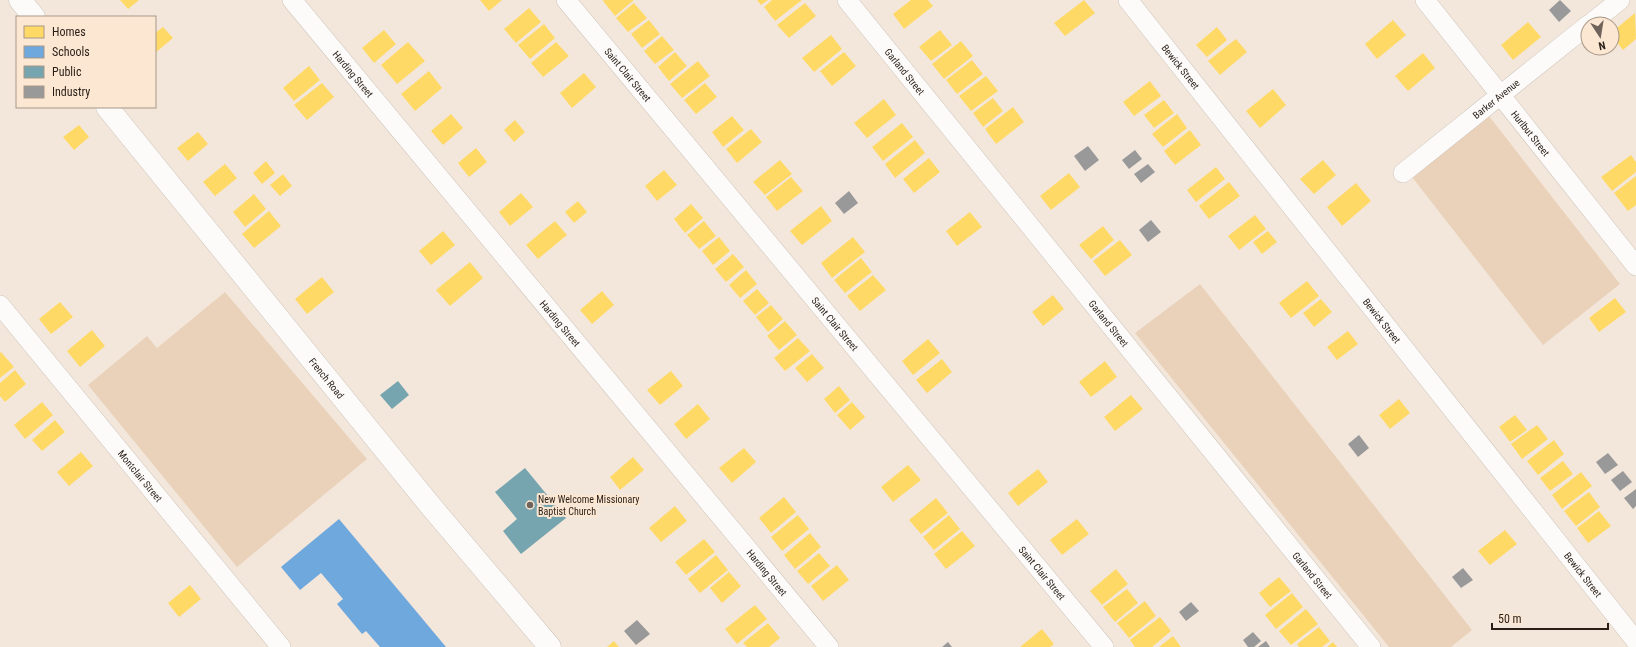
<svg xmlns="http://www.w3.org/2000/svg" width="1636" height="647" viewBox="0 0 1636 647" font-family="'Roboto Condensed',sans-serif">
  <rect width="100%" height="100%" fill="#f3e7dc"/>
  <!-- green -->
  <path fill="#ead2ba" d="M1489,116l131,168 -77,61 -131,-168z
    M1200,284l272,346 -21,17h-62l-254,-314z
    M225,292l142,167 -130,108 -149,-182 59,-49 10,12z"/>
  <!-- homes -->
  <path fill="#ffd966" d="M120,0h19l-11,9z
    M480,0h22l-13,11z
    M604,0h30l-19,16 -12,-15z
    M757,0h11l-7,5z
    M772,0h30l-27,21 -11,-14z
    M911,0h17l5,6 -29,23 -11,-15z
    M1084,0l11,13 -30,23 -11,-13z
    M634,3l13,15 -19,14 -12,-14z
    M805,3l11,13 -27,22 -12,-13z
    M529,8l12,14 -25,21 -12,-14z
    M1635,13l1,26 -13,11 -11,-14v-4z
    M649,20l11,14 -18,14 -11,-14z
    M1393,20l13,15 -29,24 -12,-15z
    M1528,22l13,15 -28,23 -12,-15z
    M544,24l11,14 -25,21 -12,-14z
    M163,27l10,11 -18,15v-20z
    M1217,27l10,13 -20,17 -11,-12z
    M384,30l12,14 -22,19 -12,-15z
    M940,30l12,15 -21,16 -12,-14z
    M831,35l11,14 -28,23 -12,-14z
    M662,36l12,14 -19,14 -11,-13z
    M1236,39l11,13 -27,23 -12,-14z
    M961,41l12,15 -29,23 -12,-15z
    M408,42l17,19 -28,23 -16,-19z
    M556,42l13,14 -26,21 -12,-14z
    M675,52l12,14 -18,15 -11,-14z
    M844,52l12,14 -24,20 -12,-15z
    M1423,53l12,15 -27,23 -13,-15z
    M972,60l11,14 -26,20 -11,-14z
    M698,61l12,15 -28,22 -12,-14z
    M309,66l11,14 -26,21 -11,-13z
    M429,71l13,17 -27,23 -14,-17z
    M584,73l12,14 -24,21 -12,-15z
    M986,76l12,15 -27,20 -12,-15z
    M1150,81l11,15 -27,20 -11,-14z
    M322,83l12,14 -27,23 -13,-15z
    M705,83l12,14 -21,17 -12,-14z
    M1273,89l13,16 -26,23 -14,-17z
    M993,98l10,13 -20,16 -10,-14z
    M884,99l12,16 -29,23 -13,-15z
    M1164,100l10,13 -20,15 -10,-13z
    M1013,107l11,15 -28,22 -11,-15z
    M451,114l12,14 -20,17 -12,-14z
    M1177,114l10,14 -24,19 -11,-13z
    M732,116l12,14 -21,17 -11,-15z
    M515,120l10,12 -11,10 -10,-12z
    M902,123l11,14 -30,24 -11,-14z
    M79,125l10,12 -15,13 -11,-13z
    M751,129l11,13 -25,21 -11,-14z
    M1190,130l11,15 -26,20 -11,-14z
    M198,132l10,12 -20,17 -11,-13z
    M915,140l10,13 -30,25 -10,-14z
    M476,148l11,14 -18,15 -11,-14z
    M1631,155l5,7v10l-24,19 -11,-14z
    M929,158l11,14 -26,21 -11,-14z
    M780,160l12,14 -27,21 -12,-13z
    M1323,160l13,15 -22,19 -14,-15z
    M266,161l9,12 -13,11 -9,-11z
    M225,164l12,14 -22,18 -12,-14z
    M1216,167l9,12 -29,23 -9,-12z
    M664,170l13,15 -20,16 -12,-15z
    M1069,173l11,14 -29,23 -11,-14z
    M283,174l9,12 -12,10 -10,-11z
    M1636,176v29l-8,6 -14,-18z
    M791,177l12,14 -26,20 -11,-14z
    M1229,182l11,14 -31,23 -10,-13z
    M1356,183l15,18 -29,25 -15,-19z
    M521,193l12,14 -23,19 -11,-14z
    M254,194l12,15 -21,18 -12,-15z
    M578,201l9,11 -13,11 -9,-11z
    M691,204l12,14 -18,15 -11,-14z
    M821,206l11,15 -30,24 -12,-14z
    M269,211l12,15 -27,22 -12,-14z
    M970,212l12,15 -25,19 -11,-15z
    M1255,215l11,14 -27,21 -11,-14z
    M555,221l12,14 -29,24 -12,-14z
    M704,221l12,15 -17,13 -12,-14z
    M1103,226l11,14 -23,19 -12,-14z
    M443,231l12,14 -24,20 -12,-14z
    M1268,231l9,11 -15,12 -9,-12z
    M719,237l11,14 -17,14 -11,-14z
    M853,237l12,15 -33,26 -11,-15z
    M1120,240l12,15 -27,21 -12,-15z
    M733,254l11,13 -18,15 -11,-13z
    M861,258l11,14 -27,21 -11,-13z
    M470,262l13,16 -33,28 -14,-16z
    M746,270l11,14 -17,14 -11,-13z
    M873,275l13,15 -26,21 -13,-15z
    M322,277l12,15 -27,22 -12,-15z
    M1307,281l12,15 -28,22 -12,-15z
    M757,289l12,14 -14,12 -12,-14z
    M602,291l12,14 -22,19 -12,-14z
    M1053,295l11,14 -21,17 -11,-14z
    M1615,298l11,14 -27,20 -10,-14z
    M1321,299l11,13 -18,15 -11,-14z
    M60,302l13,15 -22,17 -12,-15z
    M771,305l12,14 -15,13 -12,-15z
    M785,321l12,14 -18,15 -12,-14z
    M92,330l13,16 -25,21 -13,-16z
    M1348,331l10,13 -21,16 -10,-13z
    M798,338l12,13 -25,20 -11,-13z
    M928,339l12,14 -27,22 -11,-14z
    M1,352l13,15 -14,11v-25z
    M812,354l12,14 -17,14 -12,-14z
    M942,359l10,13 -25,21 -11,-13z
    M1105,361l12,16 -26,20 -12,-15z
    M15,370l11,14 -21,18 -5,-6v-13z
    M671,371l12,15 -23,19 -13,-15z
    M839,386l11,14 -15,13 -11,-14z
    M1131,395l12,14 -28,22 -11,-14z
    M1399,399l11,14 -20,16 -11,-14z
    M42,402l11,13 -28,24 -11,-14z
    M852,402l13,15 -15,13 -13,-15z
    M698,404l12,15 -24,20 -12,-15z
    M1515,415l12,15 -17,12 -11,-15z
    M55,420l10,12 -23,19 -10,-11z
    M1537,425l11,14 -26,20 -11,-15z
    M1554,440l10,14 -26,21 -11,-14z
    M744,448l12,14 -24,21 -13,-15z
    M81,452l12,14 -24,20 -12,-14z
    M633,457l11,13 -24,20 -10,-13z
    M1563,461l10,13 -23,17 -10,-13z
    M908,465l13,15 -28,22 -12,-15z
    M1038,469l10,13 -30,24 -10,-13z
    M1581,472l11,14 -30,23 -10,-14z
    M1589,492l11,15 -24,19 -12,-15z
    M784,497l12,15 -25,21 -12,-15z
    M936,498l12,15 -27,21 -12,-14z
    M675,506l12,15 -26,21 -12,-14z
    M1599,511l12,15 -23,17 -11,-15z
    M798,515l11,14 -27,22 -11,-14z
    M949,515l11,14 -26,21 -11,-13z
    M1077,519l12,15 -27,21 -12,-15z
    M1505,530l12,14 -27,21 -12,-14z
    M962,531l13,15 -29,23 -12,-15z
    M810,533l11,14 -26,22 -11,-14z
    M704,539l11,13 -29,23 -11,-13z
    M819,553l11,13 -22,18 -11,-13z
    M716,555l12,15 -28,23 -12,-14z
    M837,565l12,15 -26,21 -12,-15z
    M1116,569l12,15 -26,21 -12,-14z
    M729,572l12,14 -19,17 -12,-15z
    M1279,577l12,14 -21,16 -11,-14z
    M190,585l11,14 -22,18 -11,-14z
    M1127,589l11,14 -23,19 -12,-15z
    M1292,593l11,14 -27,22 -11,-14z
    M1145,601l11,15 -27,22 -12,-15z
    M755,605l12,14 -30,25 -12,-15z
    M1306,609l12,15 -27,21 -12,-14z
    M1160,617l11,14 -19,16h-17l-5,-7z
    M768,623l12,15 -11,9h-22l-4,-4z
    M1319,627l11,14 -8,6h-23l-2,-3z
    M1042,629l12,15 -4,3h-30z
    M1173,636l8,11h-22z
    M614,641l5,6h-12z
    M1333,642l4,5h-10z"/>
  <!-- schools -->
  <path fill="#6fa8dc" d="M339,519l107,128h-66l-14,-16 -4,3 -25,-30 6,-5 -22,-26 -21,17 -19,-23z"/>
  <!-- public -->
  <path fill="#76a5af" d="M398,381l11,14 -17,14 -12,-14z
    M525,468l41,50 -45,36 -18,-23 14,-12 -22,-27z"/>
  <!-- industry -->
  <path fill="#999" d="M1560,0l11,11 -12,11 -10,-12z
    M1088,146l11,14 -14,11 -11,-15z
    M1135,150l7,9 -13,10 -7,-9z
    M1148,164l7,8 -14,11 -7,-9z
    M849,191l9,12 -14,11 -9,-11z
    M1151,220l10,12 -13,10 -9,-12z
    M1359,435l10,13 -11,9 -10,-13z
    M1608,453l10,12 -13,9 -9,-12z
    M1623,471l9,11 -12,9 -9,-11z
    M1636,489v17l-3,3 -9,-11z
    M1463,568l10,12 -12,8 -9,-11z
    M1191,602l8,9 -13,10 -7,-9z
    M637,620l13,14 -14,11 -12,-14z
    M1253,632l8,9 -7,6h-6l-5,-7z
    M1266,641l4,6h-12z
    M948,642l4,5h-10z"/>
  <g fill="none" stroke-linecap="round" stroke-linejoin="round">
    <!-- minor casing -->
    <g stroke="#cec4ba" stroke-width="20">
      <g id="minor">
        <path id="s1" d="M292,0l537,647"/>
        <path id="s2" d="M566,0l538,647"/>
        <path id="s3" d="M847,0l524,647"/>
        <path id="s4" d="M1128,0l508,641"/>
        <path id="s5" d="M1425,0l211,266"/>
        <path d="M1590,24l30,-24"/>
        <path id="s6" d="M1403,173l185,-148"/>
        <path id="s7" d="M0,305l281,342"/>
      </g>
    </g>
    <!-- tertiary casing -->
    <g stroke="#cec4ba" stroke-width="23">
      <g id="tertiary">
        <path d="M20,0l14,17"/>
        <path id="s8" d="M107,107l322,397 121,143"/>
      </g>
    </g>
    <!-- minor -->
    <use href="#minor" stroke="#fdfbfa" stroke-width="19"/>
    <!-- tertiary -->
    <use href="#tertiary" stroke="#fdfbfa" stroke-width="22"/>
  </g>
  <!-- markers -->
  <circle fill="#6f645b" stroke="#fce7d3" stroke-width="1.5" cx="530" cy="505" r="4"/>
  <g text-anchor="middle" stroke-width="4" stroke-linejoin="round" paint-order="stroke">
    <!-- street labels -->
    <g font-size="10" fill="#281e16" stroke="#fce7d3">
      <text dy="4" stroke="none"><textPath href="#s4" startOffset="85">Bewick Street</textPath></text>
      <text dy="4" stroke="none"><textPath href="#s3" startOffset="92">Garland Street</textPath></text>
      <text dy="4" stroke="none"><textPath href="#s1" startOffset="96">Harding Street</textPath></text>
      <text dy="4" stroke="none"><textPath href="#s2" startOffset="97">Saint Clair Street</textPath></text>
      <text dy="4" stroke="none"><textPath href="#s6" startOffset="119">Barker Avenue</textPath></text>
      <text dy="4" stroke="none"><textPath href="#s5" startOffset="170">Hurlbut Street</textPath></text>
      <text dy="4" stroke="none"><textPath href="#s4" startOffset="409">Bewick Street</textPath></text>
      <text dy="4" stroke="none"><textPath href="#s1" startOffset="420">Harding Street</textPath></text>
      <text dy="4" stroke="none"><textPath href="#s2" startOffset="421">Saint Clair Street</textPath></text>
      <text dy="4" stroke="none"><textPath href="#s3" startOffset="416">Garland Street</textPath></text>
      <text dy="4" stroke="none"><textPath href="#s8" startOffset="349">French Road</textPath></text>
      <text dy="4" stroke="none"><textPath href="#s7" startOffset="221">Montclair Street</textPath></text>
      <text dy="4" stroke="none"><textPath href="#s1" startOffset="744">Harding Street</textPath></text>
      <text dy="4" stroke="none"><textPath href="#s2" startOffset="745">Saint Clair Street</textPath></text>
      <text dy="4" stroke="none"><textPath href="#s4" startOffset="733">Bewick Street</textPath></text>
      <text dy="4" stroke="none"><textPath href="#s3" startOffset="740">Garland Street</textPath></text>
    </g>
    <!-- poi labels -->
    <g font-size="10" fill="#281e16" stroke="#fce7d3" text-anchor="start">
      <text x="538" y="503">New Welcome Missionary<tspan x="538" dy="12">Baptist Church</tspan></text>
    </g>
  </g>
  <!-- legend -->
  <rect x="16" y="16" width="140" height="92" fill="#fce7d3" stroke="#a79787"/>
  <rect x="24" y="26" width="20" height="12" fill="#ffd966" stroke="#a79787"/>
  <text x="52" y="36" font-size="12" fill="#281e16">Homes</text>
  <rect x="24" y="46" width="20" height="12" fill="#6fa8dc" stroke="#a79787"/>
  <text x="52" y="56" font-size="12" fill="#281e16">Schools</text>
  <rect x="24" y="66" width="20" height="12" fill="#76a5af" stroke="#a79787"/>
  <text x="52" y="76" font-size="12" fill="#281e16">Public</text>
  <rect x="24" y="86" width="20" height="12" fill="#999999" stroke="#a79787"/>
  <text x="52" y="96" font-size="12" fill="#281e16">Industry</text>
  <!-- north arrow -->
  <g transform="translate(1600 36) rotate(168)"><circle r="19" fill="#fce7d3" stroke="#a79787"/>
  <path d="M0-3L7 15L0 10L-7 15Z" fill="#6f645b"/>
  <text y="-6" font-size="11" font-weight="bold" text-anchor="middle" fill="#281e16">N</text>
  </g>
  <!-- scale -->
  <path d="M1492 623v6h116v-6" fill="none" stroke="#281e16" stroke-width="2"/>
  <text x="1498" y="623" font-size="12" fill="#281e16" stroke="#fce7d3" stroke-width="3" paint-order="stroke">50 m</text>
</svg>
